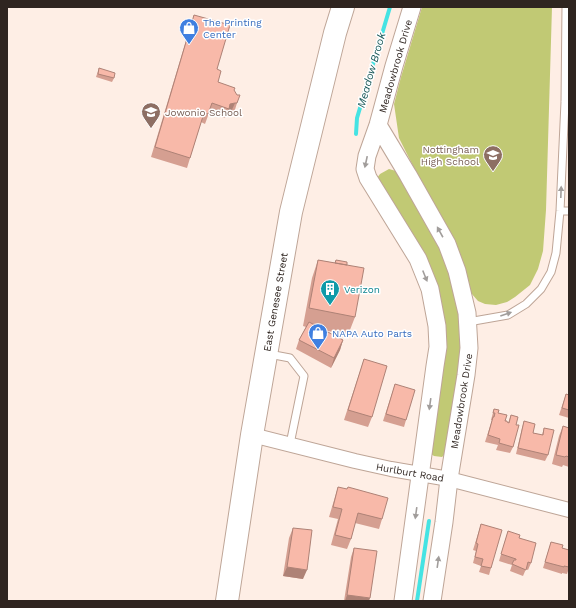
<svg xmlns="http://www.w3.org/2000/svg" width="576" height="608" viewBox="0 0 576 608" font-family="'Work Sans',sans-serif">
  <rect width="100%" height="100%" fill="#feeee5"/>
  <!-- green -->
  <path fill="#c1c974" d="M422,7h130l-6,203 -3,41 -5,18 -8,16 -15,12 -8,5 -11,3 -11,-1 -7,-3 -7,-8 -16,-43 -56,-112 -5,-34 7,-27z
    M389,169l7,2 31,49 23,49 11,58 -1,33 -15,94 -3,3 -8,-1 -3,-2 11,-125 -65,-151 3,-4z"/>
  <g fill="none" stroke-linecap="round" stroke-linejoin="round">
    <!-- stream -->
    <path stroke="#45e3e3" stroke-width="4" d="M356,134l1,-16 33,-111
      M417,601l12,-80"/>
    <!-- service casing -->
    <g stroke="#bea597" stroke-width="9">
      <path id="service" d="M560,211h9
        M468,322l40,-7 18,-11 15,-15 10,-17 5,-19 4,-42 5,-109 1,-95
        M269,354l21,4 14,18 -14,68"/>
    </g>
    <!-- minor casing -->
    <g stroke="#bea597" stroke-width="16">
      <path id="minor" d="M252,435l103,26 36,8 58,10 120,31"/>
    </g>
    <!-- tertiary casing -->
    <g stroke="#bea597" stroke-width="19">
      <path id="tertiary" d="M378,125l30,50 39,69 10,27 10,42 2,35 -3,27 -17,104 -5,43 -12,79
        M403,601l32,-235 3,-19 -1,-21 -7,-37 -12,-30 -50,-81 -3,-9 2,-13 11,-31 16,-59 18,-59"/>
    </g>
    <!-- primary casing -->
    <g stroke="#bea597" stroke-width="24">
      <path id="primary" d="M227,601l25,-166 39,-223 44,-179 8,-26"/>
    </g>
    <!-- service -->
    <use href="#service" stroke="#fff" stroke-width="7"/>
    <!-- minor -->
    <use href="#minor" stroke="#fff" stroke-width="14"/>
    <!-- tertiary -->
    <use href="#tertiary" stroke="#fff" stroke-width="17"/>
    <!-- primary -->
    <use href="#primary" stroke="#fff" stroke-width="22"/>
  </g>
  <!-- wall -->
  <path fill="#d59f91" d="M194,15l23,54 1,13 16,8 3,13 -3,10 -3,-1 -4,2 -2,4 -16,-5 -4,11 -4,-2 -14,46 -36,-11 40,-133z
    M99,68l15,10 -2,4 -16,-5z
    M318,260l17,3 1,-3 11,5 8,52 -7,18 -25,-5 20,10 -3,10 -9,18 -35,-19 3,-9 7,-13 -3,-1 9,-48z
    M364,359l8,58 -4,10 -24,-7z
    M395,384l11,36 -2,7 -21,-6z
    M566,394l3,1v23l-10,-3z
    M494,409l14,14 3,-8 5,10 -3,22 -3,6 -14,-3 2,-5 -13,-3 7,-22h-1z
    M524,421l9,12 9,2 2,-7 4,27 -3,6 -29,-7 6,-26z
    M563,426l6,2v39l-6,-2 -1,2 -10,-3 7,-28z
    M338,487l44,32 -3,10 -24,-6 -4,16 -4,10 -16,-4 7,-26 -9,-2z
    M481,524l10,44 -2,7 -10,-3 2,-6 -8,-3 3,-12 -3,-1z
    M293,528l10,51 -20,-3 6,-38z
    M508,531l11,7 12,25 -3,7 -2,-1 -3,7 -13,-5 2,-6 -13,-4z
    M551,542l11,6 7,2v18l-2,6 -5,-1v1l-19,-6z
    M354,548l15,53h-25l7,-44z"/>
  <!-- shaded-wall -->
  <path fill="#ae8276" d="M235,103l-4,9 -4,2 3,-10z
    M343,340l-3,10 -9,18 3,-10z
    M287,567l20,3 -4,9 -20,-3z
    M347,595l23,3 -1,3h-24z"/>
  <!-- building -->
  <path fill="#f8b9a9" stroke="#ae8276" d="M194,15l36,10 -13,44 4,2 -3,11 17,6 -1,2 3,5h3l-3,8h-2l-5,1 -1,5 -17,-6 -4,11 -4,-1 -14,45 -35,-11z
    M99,68l16,5 -1,5 -16,-4z
    M318,260l46,8 -9,49 -46,-9z
    M336,260l11,2v3l-12,-2z
    M309,322l34,18 -9,18 -35,-18z
    M364,359l23,7 -15,51 -24,-7z
    M395,384l20,6 -9,30 -20,-6z
    M566,394l3,1v15l-7,-2z
    M494,409l5,1 -1,3 9,2 -2,6h2v1l2,1 2,-8 7,2 -2,8h3l-6,22 -14,-4 1,-4 -12,-4 5,-18h1l1,-4h-2z
    M524,421l11,3 -2,9 10,2 1,-7 10,2 -6,25 -30,-7z
    M563,426l6,2v29l-3,-1 -1,1 -9,-2z
    M338,487l9,2 1,-2 40,11 -6,21 -24,-6 -7,26 -16,-4 7,-26 -9,-2z
    M481,524l21,6 -11,38 -10,-2 2,-7 -8,-2 3,-13 -2,-1z
    M293,528l19,2 -5,40 -20,-3z
    M508,531l12,4 -1,3 17,5 -5,20 -3,-1 -2,8 -14,-6 2,-4h2v-1l-15,-5z
    M551,542l12,3 -1,3 7,2v17l-5,-1v1l-19,-5z
    M354,548l23,3 -7,47 -23,-3z"/>
  <!-- one-way arrows -->
  <defs><path id="oneway-solid" d="M-6-.8H1V-3.2L6.5 0L1 3.2V.8H-6Z"/></defs>
  <g fill="#a19d9b">
    <use href="#oneway-solid" transform="translate(366 162) rotate(102)"/>
    <use href="#oneway-solid" transform="translate(561 192) rotate(-88)"/>
    <use href="#oneway-solid" transform="translate(440 232) rotate(-119)"/>
    <use href="#oneway-solid" transform="translate(425 276) rotate(68)"/>
    <use href="#oneway-solid" transform="translate(506 314) rotate(-19)"/>
    <use href="#oneway-solid" transform="translate(430 404) rotate(98)"/>
    <use href="#oneway-solid" transform="translate(416 513) rotate(98)"/>
    <use href="#oneway-solid" transform="translate(438 562) rotate(-82)"/>
  </g>
  <!-- icons -->
  <defs>
    <g id="shop-pin" transform="scale(1)"><path d="M0 17L-7.5 6A9.5 9.5 0 1 1 7.5 6Z" fill="#3f7fe0" stroke="#fff"/><path d="M-5-2.5h2.3a2.7 3.5 0 0 1 5.4 0H5L5.5 6h-11ZM-1.5-2.5h3a1.5 2.3 0 0 0-3 0Z" fill="#fff"/></g>
    <g id="school-pin" transform="scale(1)"><path d="M0 17L-7.5 6A9.5 9.5 0 1 1 7.5 6Z" fill="#8d6e63" stroke="#fff"/><path d="M0-5L7-2L0 1L-7-2ZM-4 1L0 2.5L4 1V4Q0 6-4 4Z" fill="#fff"/></g>
    <g id="building-pin" transform="scale(1)"><path d="M0 17L-7.5 6A9.5 9.5 0 1 1 7.5 6Z" fill="#0f9aa8" stroke="#fff"/><path d="M-4-6H4V6H1V3H-1V6H-4ZM-2.5-4.3h1.7v1.8h-1.7ZM.8-4.3h1.7v1.8H.8ZM-2.5-1h1.7V.8h-1.7ZM.8-1h1.7V.8H.8Z" fill="#fff"/></g>
  </defs>
  <g fill-rule="evenodd">
    <use href="#shop-pin" x="189" y="28"/>
    <use href="#school-pin" x="151" y="112"/>
    <use href="#school-pin" x="493" y="155"/>
    <use href="#building-pin" x="330" y="289"/>
    <use href="#shop-pin" x="318" y="333"/>
  </g>
  <g text-anchor="middle" stroke-width="3" stroke-linejoin="round" paint-order="stroke">
    <!-- shop labels -->
    <g font-size="10" fill="#366cbe" stroke="#fff" text-anchor="start">
      <text x="203" y="26">The Printing<tspan x="203" dy="12">Center</tspan></text>
      <text x="332" y="337">NAPA Auto Parts</text>
    </g>
    <!-- street labels -->
    <g font-size="10" fill="#2f2520" stroke="#fff">
      <text transform="translate(395 66) rotate(-74)" y="4">Meadowbrook Drive</text>
      <text transform="translate(275 302) rotate(-80)" y="4">East Genesee Street</text>
      <text transform="translate(461 401) rotate(-81)" y="4">Meadowbrook Drive</text>
      <text transform="translate(410 472) rotate(10)" y="4">Hurlburt Road</text>
    </g>
    <!-- education labels -->
    <g font-size="10" fill="#785e54" stroke="#fff" text-anchor="start">
      <text x="165" y="116">Jowonio School</text>
      <text x="479" y="153" text-anchor="end">Nottingham<tspan x="479" dy="12">High School</tspan></text>
    </g>
    <!-- culture labels -->
    <g font-size="10" fill="#0d838f" stroke="#fff" text-anchor="start">
      <text x="344" y="293">Verizon</text>
    </g>
    <!-- water labels -->
    <g font-size="11" font-style="italic" fill="#195959" stroke="#fff">
      <text transform="translate(371 70) rotate(-74)" y="4">Meadow Brook</text>
    </g>
  </g>
  <!-- border -->
  <rect width="576" height="608" fill="none" stroke="#2f2520" stroke-width="16"/>
</svg>
